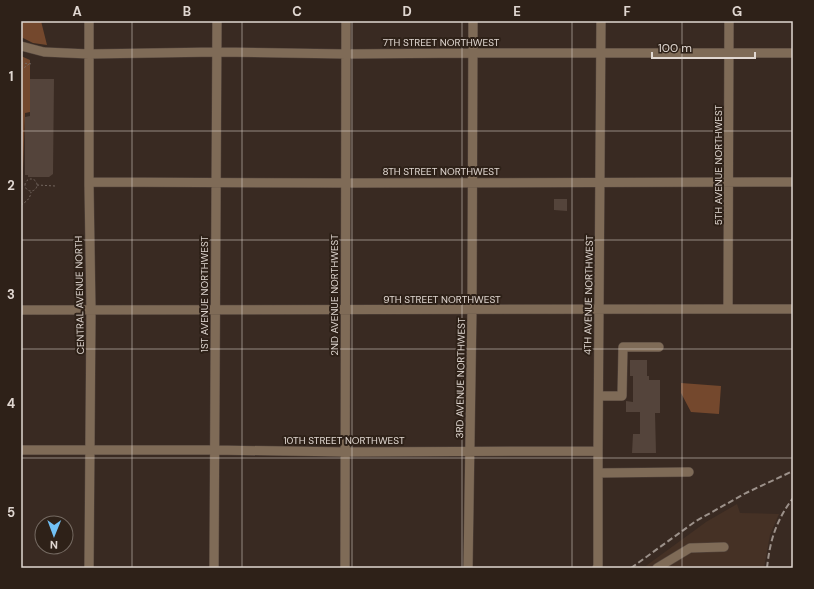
<svg xmlns="http://www.w3.org/2000/svg" width="814" height="589" viewBox="0 0 814 589" font-family="'DM Sans',sans-serif">
  <rect width="100%" height="100%" fill="#392a22"/>
  <!-- built -->
  <path fill="#453125" d="M737,504l3,9 39,1 -9,21 -6,33h-121l63,-46z"/>
  <!-- green -->
  <path fill="#74482d" d="M21,21h20l6,24 -14,-2 -12,-6z
    M21,56l9,4v52l-5,1 -3,83h-1z
    M681,383l40,3 -2,28 -28,-2 -10,-19z"/>
  <!-- building -->
  <path fill="#54443b" d="M30,79h24l-1,95 -4,3h-21v-2h-3v-58l5,-1z
    M554,199h13v12l-13,-1z
    M630,360h17v16h2v4h11v33h-5l1,40h-24l1,-19h7v-22h-14v-11l7,1v-26h-3z"/>
  <g fill="none" stroke-linecap="round" stroke-linejoin="round">
    <!-- minor casing -->
    <g stroke="#54463e" stroke-width="10">
      <path id="minor" d="M21,46l23,6 45,2 128,-2 129,2 126,-1h321
        M89,182l256,1 448,-1
        M728,309l1,-288
        M21,310l772,-1
        M599,396h23l1,-49h36
        M21,450h193l132,2 252,-1
        M598,473l91,-1
        M89,568l2,-258 -2,-125v-164
        M214,568l3,-547
        M345,568l1,-547
        M468,568l4,-259 1,-288
        M597,568l1,-2v-115l3,-430
        M657,568l33,-20 34,-1"/>
    </g>
    <!-- path -->
    <path stroke="#73665f" stroke-width="1" stroke-dasharray="2 2" stroke-linecap="butt" d="M21,63l12,1
      M21,70l8,-6
      M25 185a6 6 0 1 1 12 0a6 6 0 1 1-12 0Z
      M37,185l18,1
      M21,205c6,-4 9,-6 10,-13"/>
    <!-- minor -->
    <use href="#minor" stroke="#7f6b57" stroke-width="9"/>
    <!-- rail -->
    <path stroke="#9c918a" stroke-width="2" stroke-dasharray="6 3" stroke-linecap="butt" d="M631,568l65,-47 50,-28 47,-22
      M767,568c3,-28 9,-47 26,-70"/>
  </g>
  <!-- grid -->
  <path fill="none" stroke="#e0d7d1" stroke-width="1" stroke-opacity="0.55" d="M132,21v547M242,21v547M352,21v547M462,21v547M572,21v547M682,21v547M21,131h772M21,240h772M21,349h772M21,458h772"/>
  <g text-anchor="middle" stroke-width="4" stroke-linejoin="round" paint-order="stroke">
    <!-- street labels -->
    <g font-size="10" fill="#e0d7d1" stroke="#2e2118">
      <text x="441" y="46">7TH STREET NORTHWEST</text>
      <text transform="translate(718 165) rotate(-90)" y="4">5TH AVENUE NORTHWEST</text>
      <text x="441" y="175">8TH STREET NORTHWEST</text>
      <text transform="translate(204 294) rotate(-90)" y="4">1ST AVENUE NORTHWEST</text>
      <text transform="translate(79 295) rotate(-91)" y="4">CENTRAL AVENUE NORTH</text>
      <text transform="translate(334 295) rotate(-90)" y="4">2ND AVENUE NORTHWEST</text>
      <text transform="translate(588 295) rotate(-89)" y="4">4TH AVENUE NORTHWEST</text>
      <text x="442" y="303">9TH STREET NORTHWEST</text>
      <text transform="translate(460 378) rotate(-89)" y="4">3RD AVENUE NORTHWEST</text>
      <text x="344" y="444">10TH STREET NORTHWEST</text>
    </g>
  </g>
  <!-- border -->
  <rect width="814" height="589" fill="none" stroke="#2e2118" stroke-width="44"/>
  <!-- north arrow -->
  <g transform="translate(54 535) rotate(181)"><circle r="19" fill="#2e2118" stroke="#756a62"/>
  <path d="M0-3L7 15L0 10L-7 15Z" fill="#72c1f5"/>
  <text y="-6" font-size="11" font-weight="bold" text-anchor="middle" fill="#e0d7d1">N</text>
  </g>
  <!-- scale -->
  <path d="M652 52v6h103v-6" fill="none" stroke="#e0d7d1" stroke-width="2"/>
  <text x="658" y="52" font-size="12" fill="#e0d7d1" stroke="#2e2118" stroke-width="3" paint-order="stroke">100 m</text>
  <rect x="22" y="22" width="770" height="545" fill="none" stroke="#e0d7d1" stroke-width="1.5"/>
  <g font-size="13" text-anchor="middle" font-weight="bold" fill="#e0d7d1">
    <text x="77" y="16">A</text>
    <text x="187" y="16">B</text>
    <text x="297" y="16">C</text>
    <text x="407" y="16">D</text>
    <text x="517" y="16">E</text>
    <text x="627" y="16">F</text>
    <text x="737" y="16">G</text>
    <text x="11" y="81">1</text>
    <text x="11" y="190">2</text>
    <text x="11" y="299">3</text>
    <text x="11" y="408">4</text>
    <text x="11" y="517">5</text>
  </g>
</svg>
